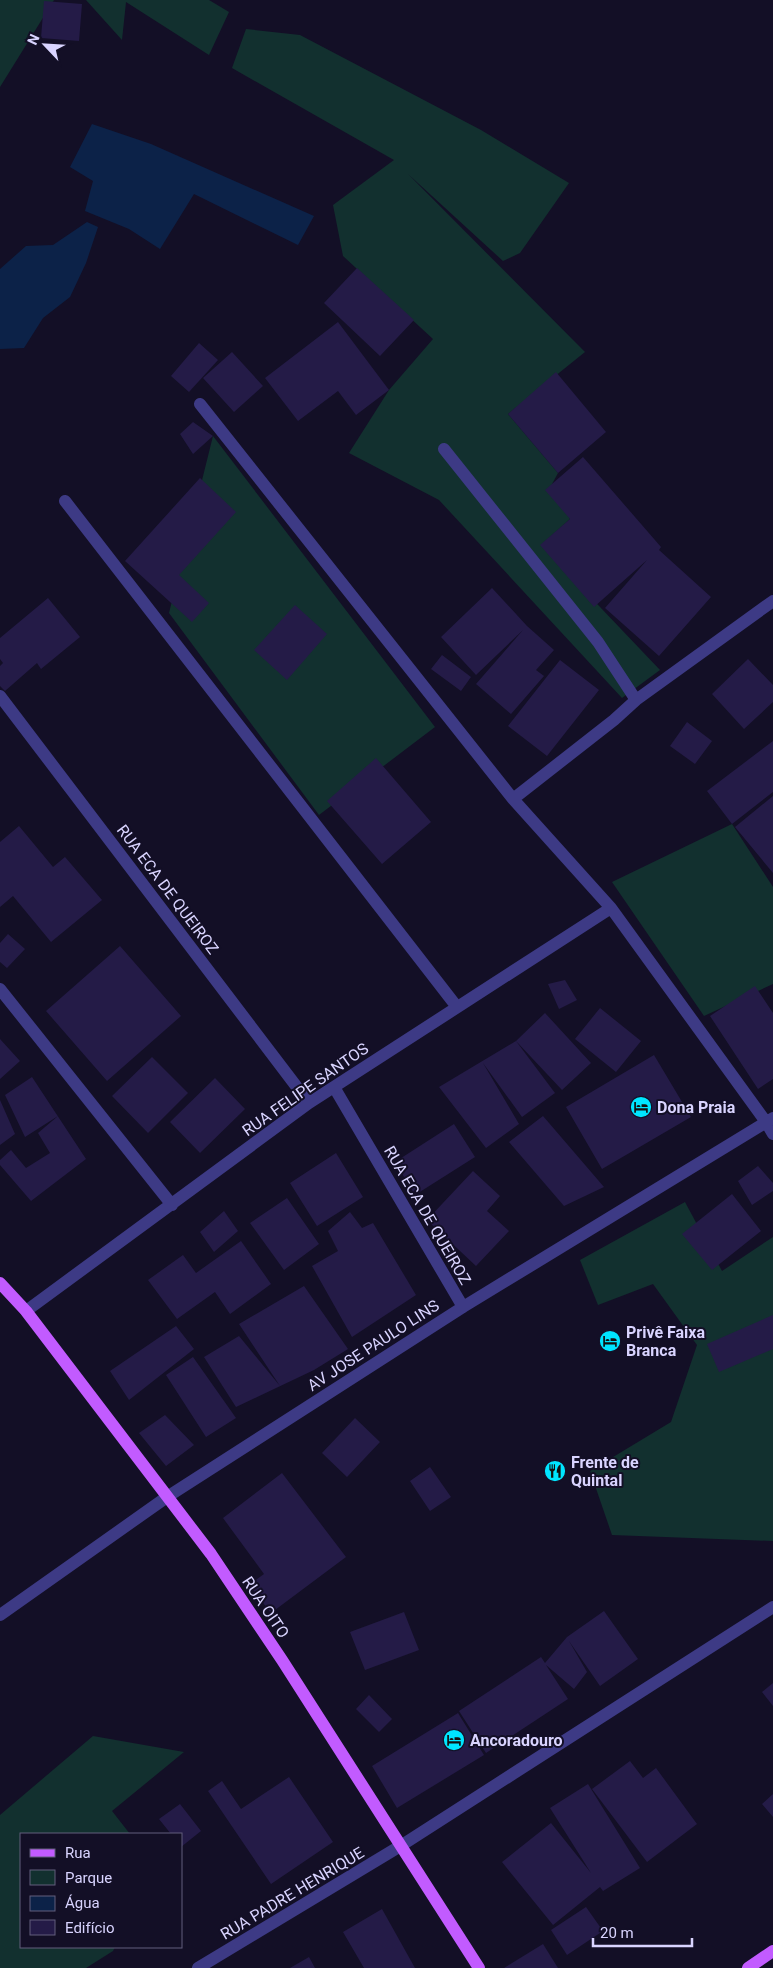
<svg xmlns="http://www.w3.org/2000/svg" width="773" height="1968" viewBox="0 0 773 1968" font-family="Roboto,sans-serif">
  <rect width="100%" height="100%" fill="#130f26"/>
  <!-- green -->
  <path fill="#12302f" d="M0,0h54l-54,87z
    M86,0h123l20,12 -20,43 -83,-53 -4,38z
    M246,29l54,6 181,95 88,53 -49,70 -17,8 -95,-87 177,178 -77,62 50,59 -7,13 19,33 -29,26 119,125 -38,28 -183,-198 -90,-47 40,-63 44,-51 -90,-83 -10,-51 61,-45 -162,-92z
    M213,436l222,291 -116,88 -150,-202z
    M732,824l41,63v97l-69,32 -92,-134z
    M685,1202l37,69 51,-34v304l-161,-6 -22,-64 81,-49 26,-77 -44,-61 -55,21 -18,-45z
    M93,1736l91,16 -72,59 18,23h-109v113h94l-2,4 -27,17h-86v-153z"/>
  <!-- water -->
  <path fill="#0c2248" d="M92,124l59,20 163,72 -16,29 -104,-51 -34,55 -31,-20 -44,-18 8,-30 -23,-14z
    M87,222l11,5 -12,36 -16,34 -27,21 -19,30 -24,1v-80l26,-23 27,-1z"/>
  <!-- building -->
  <path fill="#241b47" d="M44,1l38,3 -3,37 -38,-3z
    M357,268l57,52 -34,36 -56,-53z
    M338,322l51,68 -33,25 -18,-24 -40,30 -33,-43z
    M199,343l19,17 -29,32 -18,-16z
    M232,352l31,34 -29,26 -31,-34z
    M556,372l50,60 -48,41 -50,-59z
    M193,422l20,14 -20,18 -13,-20z
    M583,457l78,90 -2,3 52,47 -52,59 -54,-48 42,-48 -53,47 -54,-62 30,-26 -25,-29z
    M200,478l36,34 -57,63 30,28 -17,19 -67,-61z
    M492,588l35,38 27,24 -18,20 8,6 -33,38 -35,-30 47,-54 -47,45 -35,-38z
    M48,598l32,39 -39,32 -4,-6 -32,28 -5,-5v-20l3,-3 -3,-4v-21z
    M295,605l32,29 -40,46 -33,-30z
    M442,655l29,22 -10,14 -30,-22z
    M748,659l25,26v17l-29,27 -32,-35z
    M560,660l39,30 -52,66 -39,-30z
    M687,722l25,19 -17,23 -25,-18z
    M773,741v51l-41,32 -25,-33z
    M376,758l55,64 -49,42 -55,-63z
    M773,796v77l-38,-46z
    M19,826l34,41 12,-10 37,43 -51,42 -38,-46 -13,11v-65z
    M8,934l17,15 -18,19 -7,-6v-19z
    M120,946l61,70 -74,65 -61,-70z
    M565,980l12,20 -18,9 -11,-25z
    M755,986l18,27v66l-15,10 -48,-73z
    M600,1008l41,33 -25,31 -41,-33z
    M545,1013l46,50 -29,27 -46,-49z
    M0,1039l20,22 -20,18z
    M516,1041l39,52 -33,24 -39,-54 36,61 -33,24 -47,-61z
    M654,1055l37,62 -89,52 -36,-62z
    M152,1057l36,36 -40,40 -36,-37z
    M32,1077l54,82 -55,42 -31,-36v-5l11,-10 15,18 24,-15 -12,-20 20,-17 -33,21 -20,-42z
    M215,1078l30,31 -45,44 -30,-31z
    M0,1100l15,34 -15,11z
    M543,1116l61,71 -40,19 -55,-64z
    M454,1124l21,33 -60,38 -20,-33z
    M336,1153l27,44 -46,29 -27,-43z
    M758,1166l15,17v8l-21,14 -14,-24z
    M473,1171l27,25 -13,15 22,20 -33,35 -49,-46z
    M732,1194l29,37 -49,39 -30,-36z
    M287,1198l32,46 -35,26 -34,-47z
    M224,1211l14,20 -24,21 -14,-20z
    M350,1212l12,16 11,-5 43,72 -64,42 -40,-71 26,-15 -10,-20z
    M241,1241l30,43 -41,30 -15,-22 -38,27 -29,-39 35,-25 13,18z
    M304,1286l44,63 -34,21 -78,37 -32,-50 35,-21 41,50 -41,-62z
    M773,1315v34l-54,23 -12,-28z
    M176,1326l18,23 -65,51 -19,-29z
    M193,1357l43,61 -30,19 -40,-62z
    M165,1415l29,30 -28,21 -27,-33z
    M355,1418l25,24 -33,35 -25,-24z
    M430,1467l21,30 -21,14 -20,-30z
    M282,1473l64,84 -75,56 -22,-28 15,-11 -41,-56z
    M604,1611l34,48 -38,27 -31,-45 18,31 -13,17 -28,-24 22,34 -82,54 -27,-42 82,-54 4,6 22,-26z
    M404,1612l15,38 -54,20 -15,-38z
    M773,1683v23l-11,-14z
    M369,1695l23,24 -13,13 -23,-23z
    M458,1713l26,42 -87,53 -25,-42z
    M630,1761l13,17 13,-10 41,56 -50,38 -55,-73z
    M289,1777l44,65 -62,42 -63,-93 14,-10 19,28z
    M588,1784l52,84 -37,23 -3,-4 -47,38 -51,-63 49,-39 40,50 -41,-65z
    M773,1794v23l-11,-13z
    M180,1804l21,27 -20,16v-13h-10l-12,-15z
    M586,1907l17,24 -36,24 -16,-25z
    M382,1909l33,59h-51l-21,-36z
    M543,1944l15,24h-54z
    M309,1957l6,11h-25z"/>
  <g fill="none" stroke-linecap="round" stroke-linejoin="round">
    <!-- minor -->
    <path stroke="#3d3a85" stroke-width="12" d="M200,404l313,395 98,109 155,214 7,12
      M444,449l154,193 38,58
      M65,501l392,506
      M0,696l309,407
      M513,799l101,-79 22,-20 137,-99
      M0,989l172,216
      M334,1087l129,220
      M26,1311l283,-208 302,-195
      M0,1615l167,-118 296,-190 310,-189
      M198,1968l204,-123 371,-238"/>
    <!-- major -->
    <path stroke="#c25bff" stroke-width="12" d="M0,1283l26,28 185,243 71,106 197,308
      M748,1968l25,-17"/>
  </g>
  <!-- icons -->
  <defs>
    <g id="hotel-disc" transform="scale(1.125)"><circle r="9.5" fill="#00e5ff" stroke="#130f26"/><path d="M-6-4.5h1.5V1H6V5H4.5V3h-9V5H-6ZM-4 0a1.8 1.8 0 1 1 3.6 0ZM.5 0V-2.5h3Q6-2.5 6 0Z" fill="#111"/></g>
    <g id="restaurant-disc" transform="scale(1.125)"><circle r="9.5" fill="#00e5ff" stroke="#130f26"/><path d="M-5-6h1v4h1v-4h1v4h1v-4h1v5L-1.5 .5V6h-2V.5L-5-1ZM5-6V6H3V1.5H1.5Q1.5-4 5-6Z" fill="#111"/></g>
  </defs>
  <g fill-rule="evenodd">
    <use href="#hotel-disc" x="641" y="1107"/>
    <use href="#hotel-disc" x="610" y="1341"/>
    <use href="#restaurant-disc" x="555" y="1471"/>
    <use href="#hotel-disc" x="454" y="1740"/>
  </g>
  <g text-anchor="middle" stroke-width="4" stroke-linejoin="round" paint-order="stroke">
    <!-- street labels -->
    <g font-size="16" fill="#d9d4ff" stroke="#130f26">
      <text transform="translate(168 889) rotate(53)" y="6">RUA ECA DE QUEIROZ</text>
      <text transform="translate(305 1089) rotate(-35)" y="6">RUA FELIPE SANTOS</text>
      <text transform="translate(428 1215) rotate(60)" y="6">RUA ECA DE QUEIROZ</text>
      <text transform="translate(373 1345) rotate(-33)" y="6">AV JOSE PAULO LINS</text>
      <text transform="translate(266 1607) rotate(56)" y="6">RUA OITO</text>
      <text transform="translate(292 1893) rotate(-31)" y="6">RUA PADRE HENRIQUE</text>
    </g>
    <!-- poi labels -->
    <g font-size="16" font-weight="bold" fill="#d9d4ff" stroke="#130f26" text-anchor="start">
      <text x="657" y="1113">Dona Praia</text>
      <text x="626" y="1338">Privê Faixa<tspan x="626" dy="18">Branca</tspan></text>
      <text x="571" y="1468">Frente de<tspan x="571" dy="18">Quintal</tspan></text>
      <text x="470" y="1746">Ancoradouro</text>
    </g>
  </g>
  <!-- legend -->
  <rect x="20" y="1833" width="162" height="115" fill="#130f26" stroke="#625e7d"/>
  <rect x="30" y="1849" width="25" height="8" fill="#c25bff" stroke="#625e7d"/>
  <text x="65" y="1858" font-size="15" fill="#d9d4ff">Rua</text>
  <rect x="30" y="1870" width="25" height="15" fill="#12302f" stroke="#625e7d"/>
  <text x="65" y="1883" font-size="15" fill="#d9d4ff">Parque</text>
  <rect x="30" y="1896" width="25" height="15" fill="#0c2248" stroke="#625e7d"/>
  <text x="65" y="1908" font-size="15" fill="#d9d4ff">Água</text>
  <rect x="30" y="1920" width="25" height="15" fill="#241b47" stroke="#625e7d"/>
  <text x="65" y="1933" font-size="15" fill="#d9d4ff">Edifício</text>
  <!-- north arrow -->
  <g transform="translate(45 45) rotate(295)" stroke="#130f26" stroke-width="4" paint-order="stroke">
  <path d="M0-4L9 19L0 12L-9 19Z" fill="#d9d4ff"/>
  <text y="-8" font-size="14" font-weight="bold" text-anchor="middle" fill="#d9d4ff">N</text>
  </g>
  <!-- scale -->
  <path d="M593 1938v8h99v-8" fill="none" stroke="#d9d4ff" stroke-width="2.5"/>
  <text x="600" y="1938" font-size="15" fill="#d9d4ff" stroke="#130f26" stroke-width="4" paint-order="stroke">20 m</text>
</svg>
